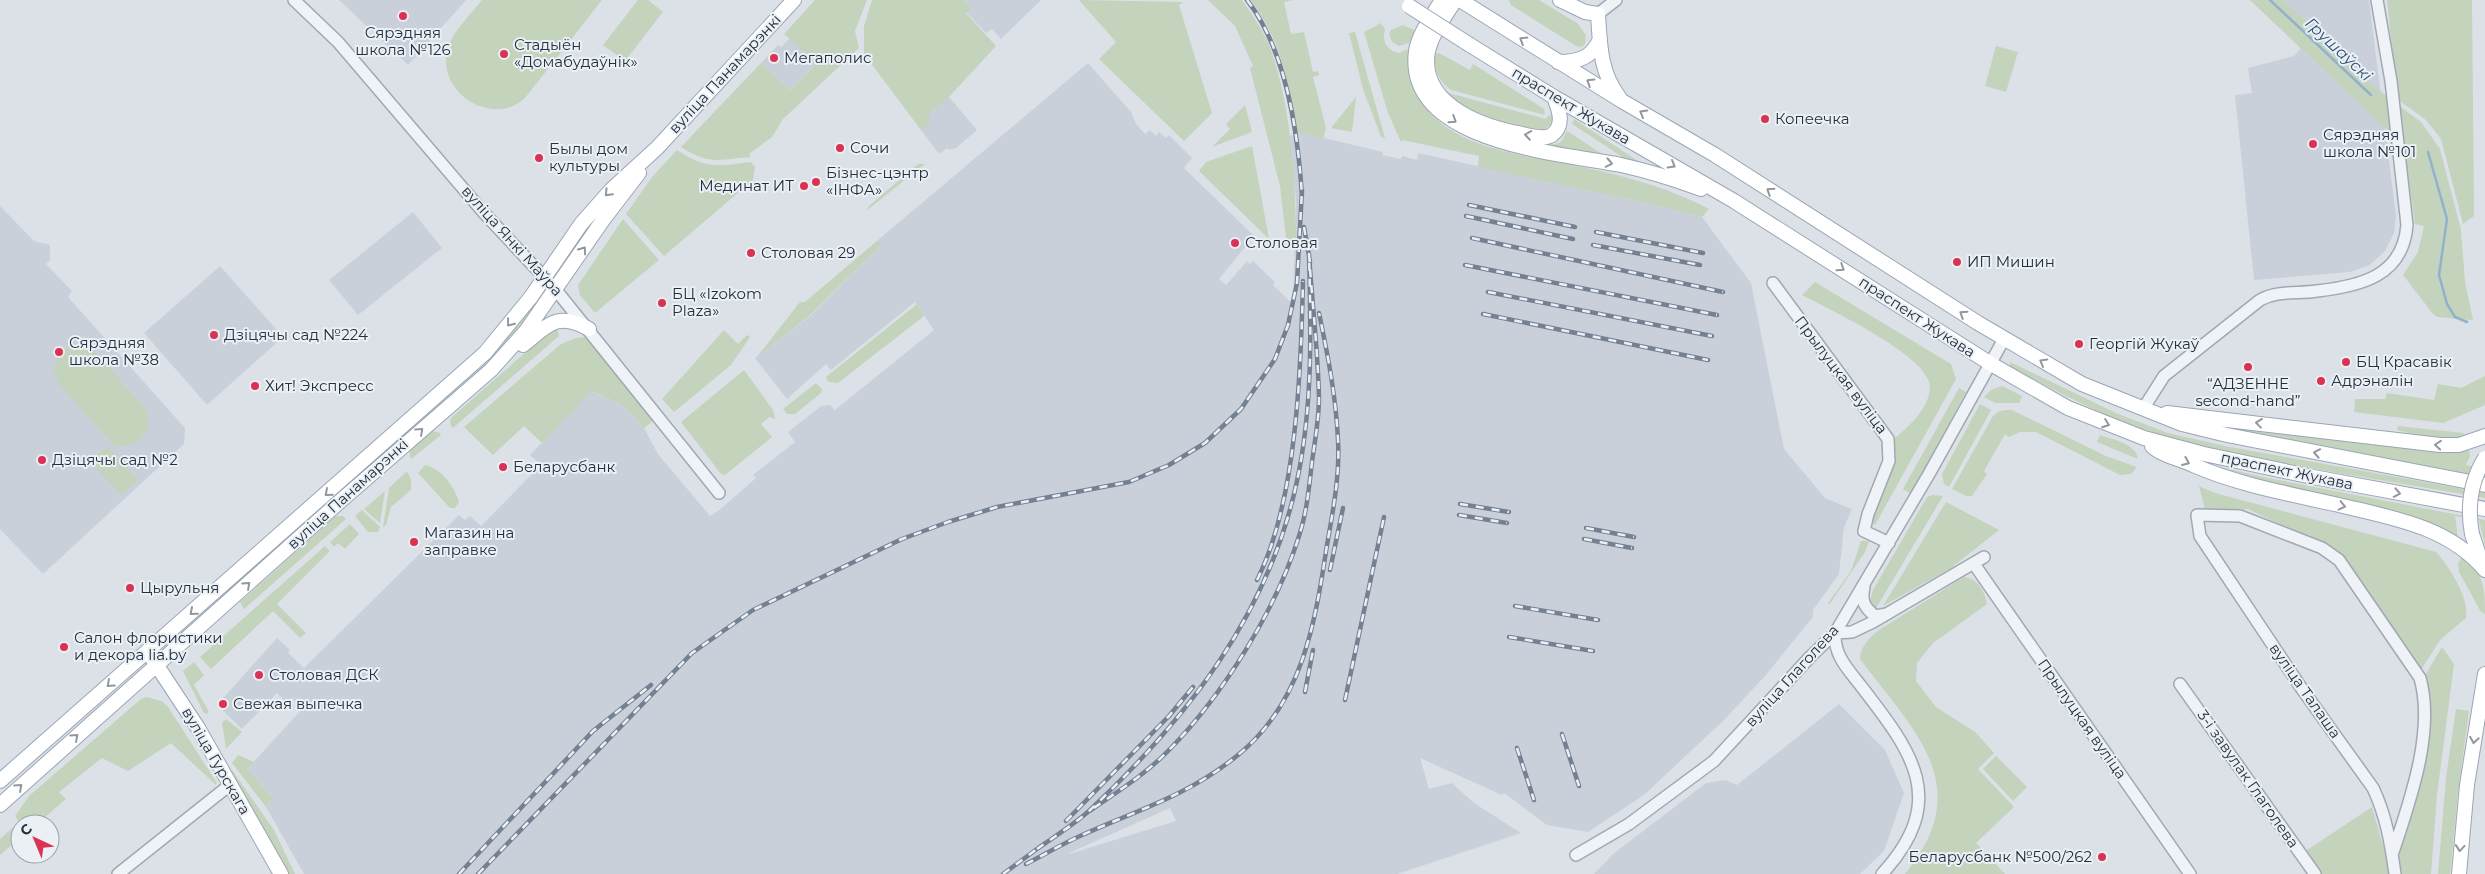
<svg xmlns="http://www.w3.org/2000/svg" width="2485" height="874" viewBox="0 0 2485 874" font-family="Montserrat,sans-serif">
  <rect width="100%" height="100%" fill="#dce1e8"/>
  <!-- built -->
  <path fill="#cad0da" fill-rule="evenodd" d="M339,0h127l-58,65z
    M964,0h77l-40,39 -9,-10 -6,4 -20,-21 5,-5z
    M2250,0h119l27,216 -2,17 -9,18 -15,14 -20,7 -96,8 -19,-185 17,-2 -4,-25 46,-12 7,-8z
    M790,38l27,25 -27,27 -29,-27 17,-18 3,2z
    M1088,63l43,49 5,12 9,10 5,-4 6,6 3,-4 7,6 3,-3 23,23 -8,10 70,68 -35,43 7,6 21,-24 3,3 3,-3 22,21 -2,3 20,19 3,-105 -8,-63 15,-3 80,19 -1,3 19,4 1,-3 15,4 1,-7 242,53 42,11 49,66 33,166 41,49 27,11 -8,18 -5,47 -26,36v7l-48,59 -40,43 -81,76 -56,37 -41,-7 -43,-32 -2,2 -82,-37 9,31 23,-6 22,20 47,30 -124,41h-1093l-38,-67 7,-9 -26,-29 56,-61 -11,-10 -5,5 -10,-10 -35,36 -25,-24 60,-67 13,12 -2,3 16,15 155,-153 6,5 5,-4 11,10 60,-61 -11,-10 61,-64 35,16 18,21 14,26 52,62 7,-4 39,-34 -3,-3 42,-33 -7,-10 33,-26 9,-1 5,5 99,-80 -19,-28 -84,68 -5,-6 -39,35 -32,-41 54,-41 72,-72 -3,-5zM1170,808l6,13 -107,33v-1z
    M949,97l28,33 -21,18 -7,2 -2,-2 -8,6 -18,-24 8,-7 -1,-9z
    M0,206l34,35 16,4v15l-4,4 26,27 -4,6 117,131 -1,16 -141,130 -43,-45z
    M413,212l29,36 -84,67 -29,-35z
    M220,266l63,71 -76,68 -63,-72z
    M1839,704l46,46 19,43 -20,58 -24,23h-266l19,-20 93,-71 20,-3 11,5z"/>
  <!-- green -->
  <path fill="#c3d3bc" d="M482,0h120l-77,98c-33,31 -91,-7 -77,-51 6,-17 23,-33 34,-47z
    M638,0h10l15,12 -38,49 -22,-16z
    M815,0h52l-12,31 4,17 -76,71 -11,18 -23,17 2,3c-32,2 -41,9 -70,-10l80,-84 29,27 27,-27 -33,-29z
    M872,0h92l7,7 -5,6 30,33 -47,51 -20,17v10l-8,6 -57,-76v-28z
    M1079,0l105,2 -5,3 33,108 -28,28 -85,-82 17,-17z
    M1208,0h34c10,15 23,32 29,50 21,59 25,138 25,200l-9,-3 -7,-61 -30,-118 3,-2 -18,-40z
    M1250,0h43l-9,2 7,32 13,-2 9,40 5,-1 1,4 -6,2 13,51 -3,11 -20,-6 -5,3c-8,-47 -17,-98 -48,-136z
    M1509,0h30l38,23 9,12 -1,9 -4,3 -5,-1 -65,-41z
    M2250,0h32l43,38 47,47 49,37 19,27 21,81 4,52 8,38 -36,-3 -4,-3 -30,-39 15,-23 6,-26 -9,-2 -11,-78z
    M2387,0h85l2,216 -11,8 -22,-85 -15,-19 -29,-21z
    M1381,23l4,6c-3,13 1,21 14,24l12,-5c-7,101 105,104 176,120 43,9 84,21 122,41l-7,8 -42,-11 -182,-39 1,-11 -77,-16 -1,2 -13,-29 -24,-81z
    M1403,25l13,6 -7,12 -10,3 -7,-4 -3,-8 2,-4z
    M1355,32l30,106 -4,-1 -18,-48 -14,-56z
    M1425,38l4,2c-24,60 47,87 91,98 13,3 29,10 41,4l6,-11 44,29c-58,-12 -220,-28 -186,-122z
    M1996,46l22,6 -12,40 -21,-6z
    M1439,53l31,17 3,-6 71,45 1,6 -94,-25c-13,-10 -17,-20 -16,-36z
    M1445,92l101,27 3,-4 5,2 -5,9 -8,6 -43,-5 -43,-24z
    M1356,97l-4,35 -21,-4z
    M1245,105l7,27 -40,15 18,-18 -4,-5z
    M1574,119l64,42 10,7 -18,-4 -12,-10 -46,-30z
    M1252,146l17,93 -70,-68 7,-9z
    M677,150c30,20 42,16 74,12l4,5 -2,13 -89,76 -38,-42 26,-37z
    M918,164h7l-59,47 3,-5z
    M623,219l36,41 -64,53 -15,-18 -2,-10z
    M878,240l3,5 -73,72 -51,40 43,-55h5z
    M1815,282l136,82 5,15 -81,146 -6,-4 27,-67 -5,-12c15,-14 38,-31 39,-55 0,-31 -102,-78 -128,-92z
    M917,304l7,12 -86,67 -10,-1 -2,-5z
    M534,305l3,2 -42,51 -314,280 -2,-3 310,-275z
    M553,328h4l2,8 -106,92 -2,-2 -1,-6 2,-3z
    M724,330l14,14 9,-9 3,2 -19,28 -57,47 -12,-13z
    M585,337l8,3 60,81 -9,7 -18,-21 -34,-16 -50,52 -18,-17 -31,29 -29,-28 97,-83 15,-6z
    M77,346l15,3 55,61 2,15c-6,18 -17,22 -35,20l-55,-60c-9,-17 -2,-36 18,-39z
    M2010,362l108,52 50,19 57,13 260,47v5c-105,-19 -213,-33 -316,-61 -52,-14 -111,-44 -159,-71z
    M744,370l29,40 2,9 -6,-2 -8,7 11,13 -47,38 -4,-1 -40,-52z
    M2485,376v29l-42,18 -89,-11 1,-13h30l2,-6 47,7 4,-16 23,4z
    M816,383l6,6 -1,4 -26,21h-8l-4,-5z
    M2002,386l20,10 -3,7h-24l-11,-6 7,-7z
    M1959,388l7,4 -55,102 -8,-5z
    M1980,404l11,6 -42,77 -5,-3 -2,-10z
    M2005,410h7l94,46 31,11 -6,7 -11,1 -84,-43h-16l-11,5 -4,-3 -21,37 3,3 -15,22h-6l-14,-7 41,-73 5,-4z
    M2225,424l244,24 1,8 -4,9 19,4v9l-261,-51z
    M2398,426l65,7 2,3c-21,8 -46,-1 -68,-6z
    M433,431l7,2 1,2 -30,24c-6,-12 12,-22 22,-28z
    M2100,435c13,5 36,8 38,24l-41,-17z
    M107,446l31,34 -16,15 -32,-33z
    M2208,464l55,13 222,43v26l-6,-26 -24,-4 3,22 -240,-67z
    M425,465c16,3 30,22 34,37l-4,6h-5l-32,-35z
    M407,471l4,9v10l-20,17 -5,18 -3,2 6,-39z
    M2199,486l16,7 221,59c13,13 34,48 30,66l-26,22 -19,30 -30,-45 -28,-35 -19,-34 -96,-47 -43,1z
    M385,491l-5,32 -16,-14z
    M1933,495l10,1 -68,114 -5,-9 3,-11 54,-93z
    M1946,502l53,28 -48,38 -68,38z
    M362,510l18,17 -2,5h-10l-13,-16z
    M336,516h7l3,3 -102,90 -4,-7z
    M350,524l9,10 -14,15 -7,-6 -4,4 -4,-5z
    M1861,541h8l-4,11 -36,53 -1,-2 23,-32z
    M325,546l5,5 -53,53 29,29 -6,5 -27,-27 -62,58 -11,-12z
    M2463,555c21,23 22,29 22,59l-4,-2 -22,-40 -1,-9z
    M1964,577c15,2 20,14 23,27l-54,39 -16,20 -1,18 20,26 39,25 19,21 -16,16 36,38 -38,36 29,31h-100c72,-88 10,-142 -45,-215 0,-12 10,-22 19,-29z
    M2442,647l12,17 -17,131 -6,79h-29l-4,-25 16,-55 10,-117z
    M194,662l10,13 -10,10 15,27 -2,2 -3,-1 -21,-42z
    M146,697l16,4 6,6 49,76 -1,2 -45,-42 -43,28 -26,-13 -43,34 7,7 -29,25h-17v14l-20,17v-16l19,-17 -4,-6 14,-20 112,-97z
    M2456,709l13,2 -11,81 -8,82h-12l8,-96z
    M226,719l16,13 -16,17 -4,-26z
    M238,755l16,7 -7,7 26,29 -7,9 -34,-44z
    M1996,756l31,31 -14,14 -30,-32z
    M232,770l42,60 21,44h-9l-56,-102z
    M2372,807l19,67h-71l-16,-22z"/>
  <g fill="none" stroke-linecap="round" stroke-linejoin="round">
    <!-- stream -->
    <path stroke="#92b1cc" stroke-width="2.5" d="M2270,0l101,95
      M2428,152l19,67 -8,56 8,29 8,13 12,5"/>
    <!-- minor casing -->
    <g stroke="#a1a8b2" stroke-width="14">
      <path id="minor" d="M294,0l44,42 146,171 72,77 163,203
        M1598,14l18,-14
        M1773,283l115,156 1,22 -21,53 -4,17 25,12
        M2143,409l21,-33 96,-76c18,-10 38,-6 57,-9 44,-5 86,-15 90,-66l-16,-144 -14,-81
        M1974,564l216,310
        M1864,587c-3,14 0,20 11,29l12,-2
        M1835,633c-1,23 13,36 26,53 51,66 89,114 21,188
        M1835,633l17,-1 21,-10 111,-65
        M2180,684l135,190
        M2393,852c17,-51 42,-121 27,-174l-81,-118 -17,-12 -82,-32 -43,-1 3,21 102,153 71,99c13,27 18,57 22,86
        M1576,855l53,-31 85,-63 96,-104 25,-24 94,-159 75,-135
        M118,874l113,-90"/>
    </g>
    <!-- major casing -->
    <g stroke="#9aa6b5" stroke-width="16">
      <path id="major" d="M1442,0c-9,15 -23,33 -26,51 -12,92 144,102 205,114 27,6 53,14 80,24
        M1455,0c-11,19 -28,39 -28,61 0,47 58,66 95,73 8,2 22,6 30,1 13,-10 7,-25 2,-38
        M1460,0l162,101 93,54 263,168 104,61 100,40 45,11 258,50
        M1560,0l25,12 13,2c2,31 2,58 21,83
        M1470,45l84,52 180,104 257,163 77,44 76,30 60,16 104,22 177,33
        M1558,62c20,0 34,-4 42,-23
        M523,345c25,-20 34,-34 66,-16
        M2167,413l273,32h19l26,-9
        M2152,446c9,9 28,13 41,19 46,20 97,29 146,40 53,13 109,21 146,65
        M2472,534l10,30
        M152,658l46,70 83,146
        M0,781l485,-428 46,-56 50,-73 30,-34 46,-42 137,-148
        M0,805l337,-301 154,-134 35,-39 77,-111 36,-47
        M2459,874l8,-89 18,-111"/>
    </g>
    <!-- minor -->
    <use href="#minor" stroke="#eff2f6" stroke-width="11"/>
    <!-- major -->
    <use href="#major" stroke="#fff" stroke-width="14"/>
    <!-- rail casing -->
    <g stroke="#748193" stroke-width="4.5">
      <path id="rail" d="M1247,0c40,51 51,133 55,196
        M1469,205l106,22
        M1466,216l107,23
        M1304,227l6,35
        M1596,232l107,21
        M1472,238l251,54
        M1593,245l107,20
        M1465,265l252,50
        M1488,292l224,44
        M1483,314l225,46
        M1460,504l49,8
        M1459,515l48,8
        M1586,528l48,9
        M1584,539l48,9
        M1330,570l13,-62
        M1257,580c40,-79 44,-211 46,-299
        M1515,606l83,14
        M1509,637l84,14
        M1305,692l8,-42
        M1345,700l39,-183
        M1562,734l17,52
        M1517,748l17,52
        M1066,821l103,-105 24,-29
        M1037,849c17,-12 36,-24 52,-38 97,-91 180,-197 208,-330 16,-75 14,-151 12,-227 3,48 9,96 10,144 0,21 -4,42 -7,64 -3,25 -5,50 -13,74 -23,74 -76,159 -130,214 -24,25 -54,43 -81,62
        M1026,864c18,-9 36,-20 54,-28 57,-26 108,-40 158,-81 65,-53 77,-132 89,-210 6,-34 13,-70 11,-105 -2,-43 -10,-84 -19,-127
        M459,874l134,-143 58,-46
        M478,874l214,-221 61,-43 149,-71 46,-17 49,-15 132,-25 40,-17 36,-22 36,-34 34,-50 13,-34 9,-42 5,-93
        M1003,874l38,-28"/>
    </g>
    <!-- rail -->
    <use href="#rail" stroke="#ebf0f5" stroke-width="2.5" stroke-dasharray="8" stroke-linecap="butt"/>
    <!-- major-bridge casing -->
    <g stroke="#9aa6b5" stroke-width="16" stroke-linecap="butt">
      <path id="major-bridge" d="M1409,6l61,39
        M2472,534c-5,-27 -2,-52 13,-76"/>
    </g>
    <!-- major-bridge -->
    <use href="#major-bridge" stroke="#fff" stroke-width="14"/>
  </g>
  <!-- one-way arrows -->
  <defs><path id="oneway-chevron" d="M-2-3.5L2.5 0L-2 3.5" fill="none" stroke-width="1.6" stroke-linecap="round" stroke-linejoin="round" transform="scale(1.25)"/></defs>
  <g stroke="#92979f">
    <use href="#oneway-chevron" transform="translate(1523 40) rotate(-148)"/>
    <use href="#oneway-chevron" transform="translate(1590 82) rotate(-148)"/>
    <use href="#oneway-chevron" transform="translate(1643 113) rotate(-150)"/>
    <use href="#oneway-chevron" transform="translate(1453 120) rotate(33)"/>
    <use href="#oneway-chevron" transform="translate(1528 135) rotate(-171)"/>
    <use href="#oneway-chevron" transform="translate(1609 163) rotate(11)"/>
    <use href="#oneway-chevron" transform="translate(1672 165) rotate(30)"/>
    <use href="#oneway-chevron" transform="translate(1770 191) rotate(-147)"/>
    <use href="#oneway-chevron" transform="translate(608 193) rotate(133)"/>
    <use href="#oneway-chevron" transform="translate(583 250) rotate(-55)"/>
    <use href="#oneway-chevron" transform="translate(1841 268) rotate(33)"/>
    <use href="#oneway-chevron" transform="translate(1963 314) rotate(-147)"/>
    <use href="#oneway-chevron" transform="translate(510 323) rotate(128)"/>
    <use href="#oneway-chevron" transform="translate(2043 362) rotate(-150)"/>
    <use href="#oneway-chevron" transform="translate(2259 423) rotate(-173)"/>
    <use href="#oneway-chevron" transform="translate(2106 424) rotate(20)"/>
    <use href="#oneway-chevron" transform="translate(420 431) rotate(-42)"/>
    <use href="#oneway-chevron" transform="translate(2438 445) rotate(-175)"/>
    <use href="#oneway-chevron" transform="translate(2317 453) rotate(-169)"/>
    <use href="#oneway-chevron" transform="translate(2186 462) rotate(23)"/>
    <use href="#oneway-chevron" transform="translate(328 493) rotate(139)"/>
    <use href="#oneway-chevron" transform="translate(2397 493) rotate(11)"/>
    <use href="#oneway-chevron" transform="translate(2342 506) rotate(13)"/>
    <use href="#oneway-chevron" transform="translate(247 585) rotate(-42)"/>
    <use href="#oneway-chevron" transform="translate(193 612) rotate(139)"/>
    <use href="#oneway-chevron" transform="translate(110 684) rotate(138)"/>
    <use href="#oneway-chevron" transform="translate(75 737) rotate(-42)"/>
    <use href="#oneway-chevron" transform="translate(2474 740) rotate(99)"/>
    <use href="#oneway-chevron" transform="translate(19 787) rotate(-42)"/>
    <use href="#oneway-chevron" transform="translate(2460 848) rotate(95)"/>
  </g>
  <!-- markers -->
  <g fill="#db3254" stroke="#ebf0f5" stroke-width="2">
    <circle cx="403" cy="16" r="5"/>
    <circle cx="504" cy="54" r="5"/>
    <circle cx="774" cy="58" r="5"/>
    <circle cx="1765" cy="119" r="5"/>
    <circle cx="2313" cy="144" r="5"/>
    <circle cx="840" cy="148" r="5"/>
    <circle cx="539" cy="158" r="5"/>
    <circle cx="816" cy="182" r="5"/>
    <circle cx="804" cy="186" r="5"/>
    <circle cx="1235" cy="243" r="5"/>
    <circle cx="751" cy="253" r="5"/>
    <circle cx="1957" cy="262" r="5"/>
    <circle cx="662" cy="303" r="5"/>
    <circle cx="214" cy="335" r="5"/>
    <circle cx="2079" cy="344" r="5"/>
    <circle cx="59" cy="352" r="5"/>
    <circle cx="2346" cy="362" r="5"/>
    <circle cx="2248" cy="367" r="5"/>
    <circle cx="2321" cy="381" r="5"/>
    <circle cx="255" cy="386" r="5"/>
    <circle cx="42" cy="460" r="5"/>
    <circle cx="503" cy="467" r="5"/>
    <circle cx="414" cy="542" r="5"/>
    <circle cx="130" cy="588" r="5"/>
    <circle cx="64" cy="647" r="5"/>
    <circle cx="259" cy="675" r="5"/>
    <circle cx="223" cy="704" r="5"/>
    <circle cx="2102" cy="857" r="5"/>
  </g>
  <g text-anchor="middle" stroke-width="4" stroke-linejoin="round" paint-order="stroke">
    <!-- poi labels -->
    <g font-size="15" fill="#242f3f" stroke="#ebf0f5" text-anchor="start">
      <text x="403" y="38" text-anchor="middle">Сярэдняя<tspan x="403" dy="17">школа №126</tspan></text>
      <text x="514" y="50">Стадыён<tspan x="514" dy="17">«Домабудаўнік»</tspan></text>
      <text x="784" y="63">Мегаполис</text>
      <text x="1775" y="124">Копеечка</text>
      <text x="2323" y="140">Сярэдняя<tspan x="2323" dy="17">школа №101</tspan></text>
      <text x="850" y="153">Сочи</text>
      <text x="549" y="154">Былы дом<tspan x="549" dy="17">культуры</tspan></text>
      <text x="826" y="178">Бізнес-цэнтр<tspan x="826" dy="17">«ІНФА»</tspan></text>
      <text x="794" y="191" text-anchor="end">Мединат ИТ</text>
      <text x="1245" y="248">Столовая</text>
      <text x="761" y="258">Столовая 29</text>
      <text x="1967" y="267">ИП Мишин</text>
      <text x="672" y="299">БЦ «Izokom<tspan x="672" dy="17">Plaza»</tspan></text>
      <text x="224" y="340">Дзіцячы сад №224</text>
      <text x="69" y="348">Сярэдняя<tspan x="69" dy="17">школа №38</tspan></text>
      <text x="2089" y="349">Георгій Жукаў</text>
      <text x="2356" y="367">БЦ Красавік</text>
      <text x="2331" y="386">Адрэналін</text>
      <text x="2248" y="389" text-anchor="middle">“АДЗЕННЕ<tspan x="2248" dy="17">second-hand”</tspan></text>
      <text x="265" y="391">Хит! Экспресс</text>
      <text x="52" y="465">Дзіцячы сад №2</text>
      <text x="513" y="472">Беларусбанк</text>
      <text x="424" y="538">Магазин на<tspan x="424" dy="17">заправке</tspan></text>
      <text x="140" y="593">Цырульня</text>
      <text x="74" y="643">Салон флористики<tspan x="74" dy="17">и декора lia.by</tspan></text>
      <text x="269" y="680">Столовая ДСК</text>
      <text x="233" y="709">Свежая выпечка</text>
      <text x="2092" y="862" text-anchor="end">Беларусбанк №500/262</text>
    </g>
    <!-- street labels -->
    <g font-size="15" fill="#242f3f" stroke="#ebf0f5">
      <text transform="translate(725 74) rotate(-47)" y="5">вуліца Панамарэнкі</text>
      <text transform="translate(1571 106) rotate(31)" y="5">праспект Жукава</text>
      <text transform="translate(512 241) rotate(48)" y="5">вуліца Янкі Маўра</text>
      <text transform="translate(1917 317) rotate(33)" y="5">праспект Жукава</text>
      <text transform="translate(1841 375) rotate(53)" y="5">Прылуцкая вуліца</text>
      <text transform="translate(2287 471) rotate(12)" y="5">праспект Жукава</text>
      <text transform="translate(348 494) rotate(-42)" y="5">вуліца Панамарэнкі</text>
      <text transform="translate(1792 676) rotate(-48)" y="5">вуліца Глаголева</text>
      <text transform="translate(2305 691) rotate(55)" y="5">вуліца Талаша</text>
      <text transform="translate(2082 719) rotate(55)" y="5">Прылуцкая вуліца</text>
      <text transform="translate(216 761) rotate(60)" y="5">вуліца Гурскага</text>
      <text transform="translate(2248 779) rotate(55)" y="5">3-і завулак Глаголева</text>
    </g>
    <!-- water labels -->
    <g font-size="16" font-style="italic" fill="#2a5177" stroke="#ebf0f5">
      <text transform="translate(2339 49) rotate(43)" y="6">Грушаўскі</text>
    </g>
  </g>
  <!-- north arrow -->
  <g transform="translate(35 839) rotate(316)"><circle r="24" fill="#ebf0f5" stroke="#9ba3ac"/>
  <path d="M0-4L9 19L0 12L-9 19Z" fill="#db3254"/>
  <text y="-8" font-size="14" font-weight="bold" text-anchor="middle" fill="#242f3f">С</text>
  </g>
</svg>
